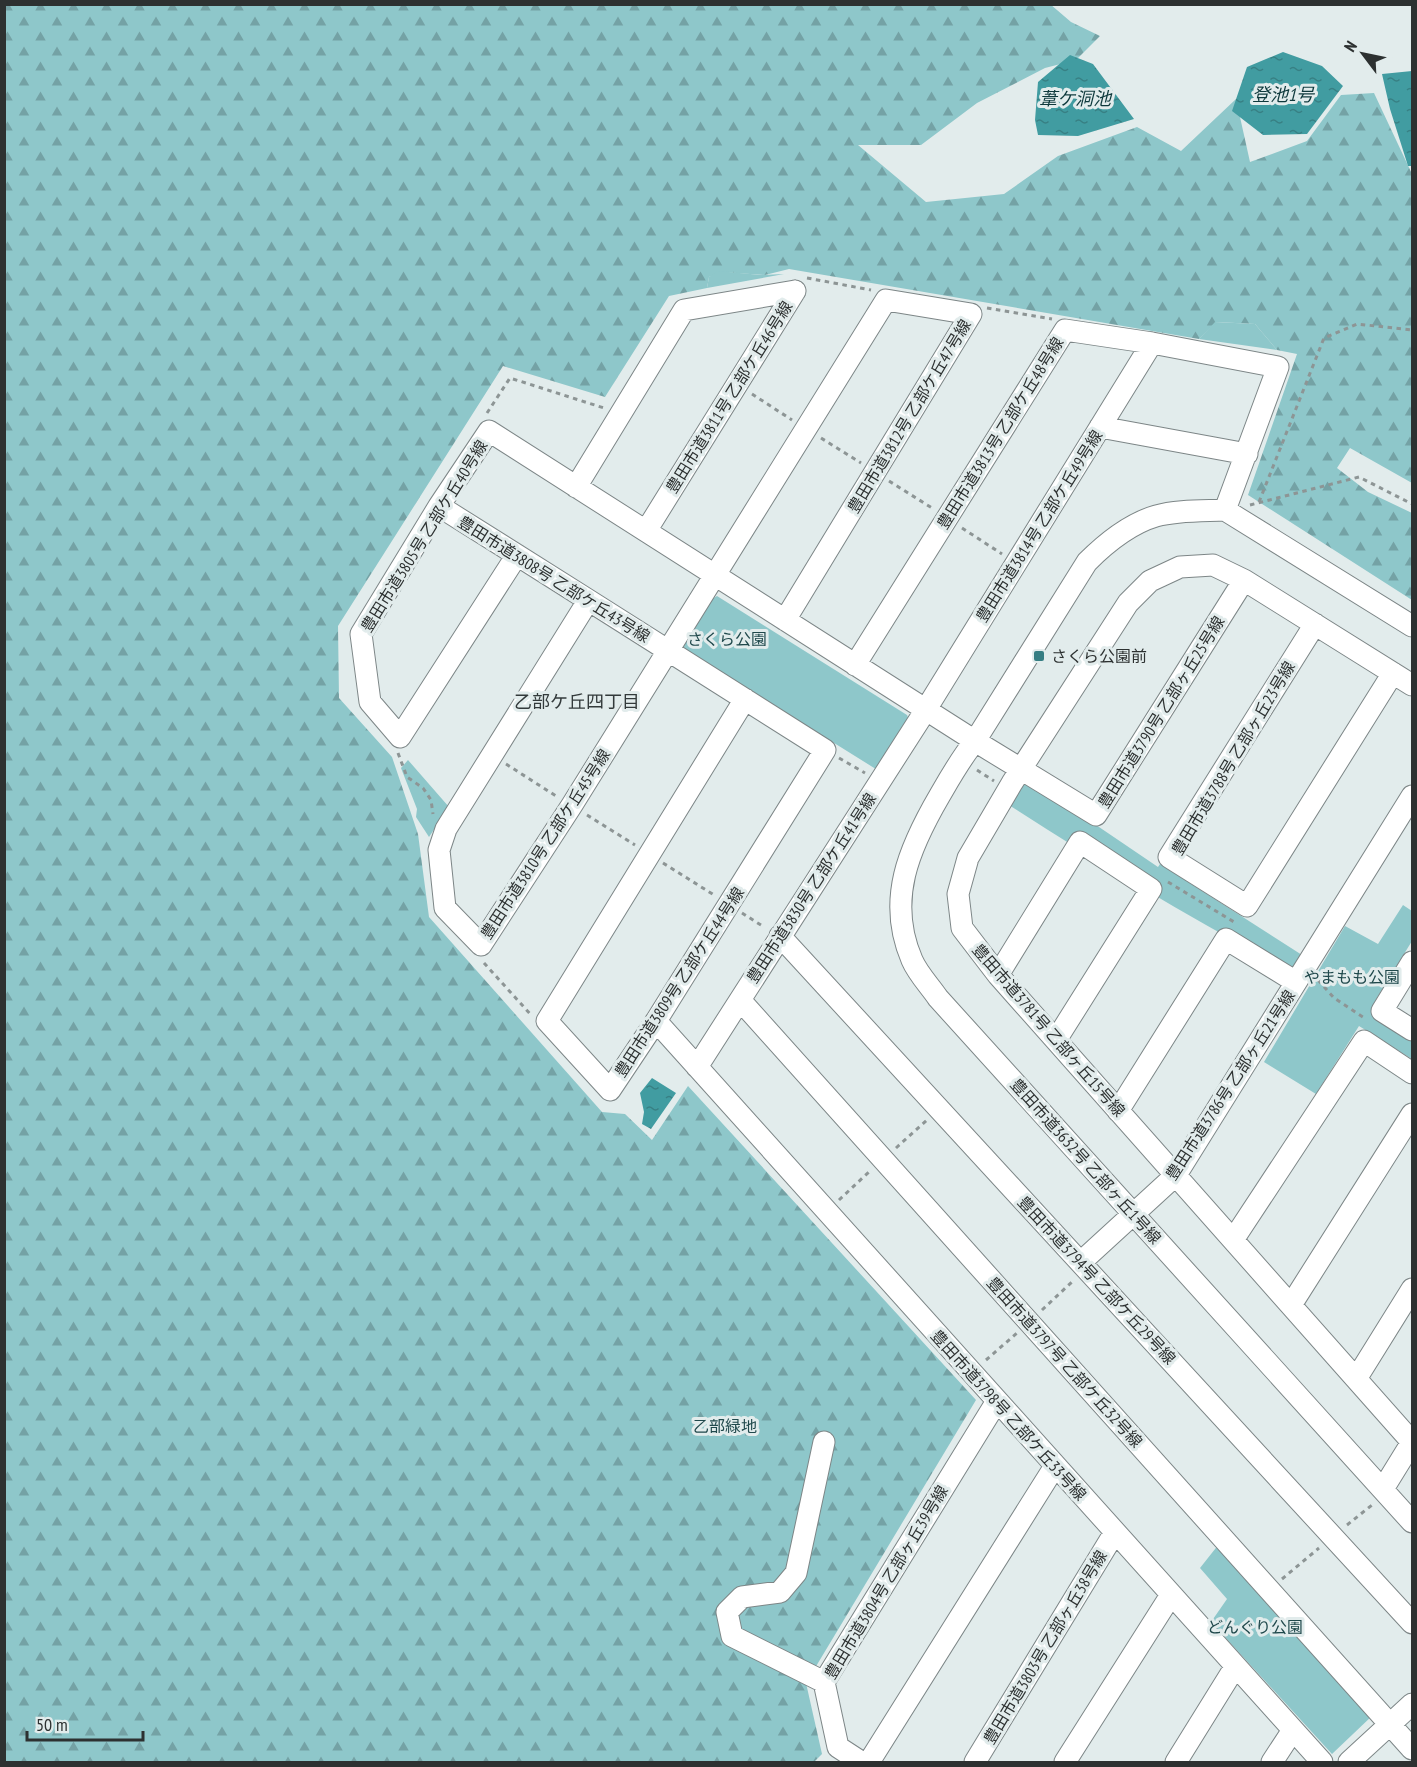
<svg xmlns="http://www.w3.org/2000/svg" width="1417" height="1767" viewBox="0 0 1417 1767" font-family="'PT Sans Narrow','Noto Sans JP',sans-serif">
  <defs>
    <pattern id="forest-firs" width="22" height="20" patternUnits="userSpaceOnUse" patternTransform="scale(1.5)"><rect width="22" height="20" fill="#8ec7ca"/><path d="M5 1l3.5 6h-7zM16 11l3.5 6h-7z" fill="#74a2a5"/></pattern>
    <pattern id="water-ripples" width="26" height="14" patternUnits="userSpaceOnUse" patternTransform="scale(1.5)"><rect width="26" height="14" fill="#419ca1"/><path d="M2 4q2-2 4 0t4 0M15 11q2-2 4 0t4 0" fill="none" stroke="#378084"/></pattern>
  </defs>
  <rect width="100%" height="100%" fill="#e2ecec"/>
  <!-- forest -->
  <path fill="url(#forest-firs)" d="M1050,4l21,18 29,14 -24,24 -31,8 -68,35 -56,42h-63l68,57 78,-8 54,-38 79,-29 44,24 55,-52 14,63 57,-21 34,-46 33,-2 38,81v309l-62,-35 -13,20 31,24 44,21v87l-164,-105 49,-141 -20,-4 -22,-26 -39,-2 -17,17 -410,-70 -24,6 -43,-3 -13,5 -2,11 -38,8 -64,101 -102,-31 -165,260 1,72 53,59 26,77 11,83 173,195 23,2 27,26 36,-54 288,314 -170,283 16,71 -8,8h-809v-1757z"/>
  <!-- park -->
  <path fill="#8ec7ca" d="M718,271l43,4 23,-1 -77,14 2,-11z
    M1215,322l40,2 22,26 -78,-11z
    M717,596l190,119 2,5 -30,51 -194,-121 -2,-6 29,-45z
    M408,760l41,47 -20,30 -13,-20 1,-8 -16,-41z
    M1024,781l75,46 59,40 2,-3 142,91 -11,17c-97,-52 -193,-109 -285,-169z
    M1403,905l9,6v30l-37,60 -2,10 39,26v22l-53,-33 -43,68 -52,-32 81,-136 33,18z
    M1219,1544l154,171 -41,39 -121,-132 16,-23 -27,-31z"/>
  <!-- water -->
  <path fill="url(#water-ripples)" d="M1283,52l39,14 21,20 -36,48 -44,1 -31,-24 15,-44z
    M1070,55l23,9 41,55 -56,17 -40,-1 -3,-15 3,-38z
    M1412,71v95h-4l-18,-57 -8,-35z
    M652,1078l24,15 -25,36 -9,-5 2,-12 -4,-19z"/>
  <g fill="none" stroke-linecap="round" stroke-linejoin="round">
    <!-- minor casing -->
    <g stroke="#7d8687" stroke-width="23">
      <path id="minor" d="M1100,427l147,27
        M576,487l108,-177 111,-19
        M439,506c129,81 257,162 386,244l-169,271 -46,69 -63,-69 198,-322
        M646,531l149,-240
        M517,555l-117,182 -30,-35 -9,-68 78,-128 50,-75 486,310 121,74 148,-235
        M588,601l-142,228 -7,21 6,58 36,37 91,-140 314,-505 85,14 -186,306
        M1315,624l-146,233 78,49 146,-233
        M1412,626l-187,-116c-22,1 -48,0 -69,6 -27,8 -50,27 -69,46l-112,179c-14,17 -24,35 -35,54 -31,53 -54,105 -28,165 6,14 18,26 26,38l474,524
        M855,665l210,-335 87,13 126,24 -53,143
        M1412,685l-168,-105 -31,-15 -33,2 -30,14 -22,22 -116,180 -44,75 -10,36 4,34 36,47 414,467
        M780,936l632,687
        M1412,962l-30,49 30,19
        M998,975l82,-133 71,47 -95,151
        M740,1000l672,749
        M656,1021l666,741
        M697,1067l223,-348 232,-376
        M1118,1111l108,-172 70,43
        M1233,1240l131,-199 48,32
        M1081,1262l95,-87 236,-379
        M1291,1305l121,-191
        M1356,1379l56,-90
        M824,1442l-28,131 -16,19 -38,5 -15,15 5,24 92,46
        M1383,1489l29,-47
        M861,1762l-23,-15 -14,-65 173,-281
        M869,1762l186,-296
        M975,1762l140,-230
        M1065,1762l106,-167
        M1176,1762l59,-95
        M1272,1762l21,-32
        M1349,1762l63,-58"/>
    </g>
    <!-- path -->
    <path stroke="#8d9595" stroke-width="3" stroke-dasharray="4.5 4.5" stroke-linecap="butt" d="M807,278l64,12
      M987,308l65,11
      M752,394l40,26
      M487,413l23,-35 94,30
      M821,438l40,25
      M889,481l43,27
      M1259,502l65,-164 33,-14 55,6
      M1250,505l109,-28 53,27
      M962,528l40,26
      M398,753l9,24 16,11 8,12 2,14
      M839,758l26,15
      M506,764l50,32
      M977,770l17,11
      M587,815l48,30
      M663,863l51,32
      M1168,882l66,40
      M742,913l22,14
      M484,963l48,53
      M1318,980l16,18 32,21
      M896,1148l31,-28
      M839,1200l32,-30
      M1042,1310l32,-30
      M986,1360l31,-27
      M1347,1525l25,-20
      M1282,1579l37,-31"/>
    <!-- minor -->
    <use href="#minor" stroke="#fff" stroke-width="21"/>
  </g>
  <!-- markers -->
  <rect fill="#367e83" stroke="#e2ecec" stroke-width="2" x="1033" y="650" width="12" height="12" rx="3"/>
  <g text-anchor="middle" stroke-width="6" stroke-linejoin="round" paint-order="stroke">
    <!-- street labels -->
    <g font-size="16" fill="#2d3131" stroke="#e2ecec">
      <text transform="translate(729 397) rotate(-58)" y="6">豊田市道3811号 乙部ケ丘46号線</text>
      <text transform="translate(909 416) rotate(-59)" y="6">豊田市道3812号 乙部ケ丘47号線</text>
      <text transform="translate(1000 433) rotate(-58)" y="6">豊田市道3813号 乙部ケ丘48号線</text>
      <text transform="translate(1039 526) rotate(-58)" y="6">豊田市道3814号 乙部ケ丘49号線</text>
      <text transform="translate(424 536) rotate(-58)" y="6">豊田市道3805号 乙部ケ丘40号線</text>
      <text transform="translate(554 579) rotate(32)" y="6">豊田市道3808号 乙部ケ丘43号線</text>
      <text transform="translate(1161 712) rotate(-58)" y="6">豊田市道3790号 乙部ヶ丘25号線</text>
      <text transform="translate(1233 758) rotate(-59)" y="6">豊田市道3788号 乙部ヶ丘23号線</text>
      <text transform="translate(545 844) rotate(-57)" y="6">豊田市道3810号 乙部ケ丘45号線</text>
      <text transform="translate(811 888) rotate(-57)" y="6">豊田市道3830号 乙部ケ丘41号線</text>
      <text transform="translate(679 982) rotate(-57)" y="6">豊田市道3809号 乙部ケ丘44号線</text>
      <text transform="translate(1049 1030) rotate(49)" y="6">豊田市道3781号 乙部ヶ丘15号線</text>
      <text transform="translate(1230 1085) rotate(-57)" y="6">豊田市道3786号 乙部ヶ丘21号線</text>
      <text transform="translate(1086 1161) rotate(48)" y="6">豊田市道3632号 乙部ヶ丘1号線</text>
      <text transform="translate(1097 1280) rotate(47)" y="6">豊田市道3794号 乙部ケ丘29号線</text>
      <text transform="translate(1065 1362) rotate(48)" y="6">豊田市道3797号 乙部ケ丘32号線</text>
      <text transform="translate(1009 1415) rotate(48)" y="6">豊田市道3798号 乙部ケ丘33号線</text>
      <text transform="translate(886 1582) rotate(-59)" y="6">豊田市道3804号 乙部ヶ丘39号線</text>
      <text transform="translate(1045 1647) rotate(-59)" y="6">豊田市道3803号 乙部ヶ丘38号線</text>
    </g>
    <!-- park labels -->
    <g font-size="16" fill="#20494c" stroke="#e2ecec">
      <text x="727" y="645">さくら公園</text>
      <text x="1352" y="983">やまもも公園</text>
      <text x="725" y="1432">乙部緑地</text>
      <text x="1255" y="1633">どんぐり公園</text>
    </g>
    <!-- poi labels -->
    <g font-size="16" fill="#2d3131" stroke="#e2ecec" text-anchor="start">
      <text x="1051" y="662">さくら公園前</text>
    </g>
    <!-- water labels -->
    <g font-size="18" font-style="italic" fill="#0e393c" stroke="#e2ecec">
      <text x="1283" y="101">登池1号</text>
      <text x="1075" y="105">葦ケ洞池</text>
    </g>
    <!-- neighbourhood labels -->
    <g font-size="18" fill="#333a3b" stroke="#e2ecec">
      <text x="577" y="708">乙部ケ丘四丁目</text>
    </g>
  </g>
  <!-- border -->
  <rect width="1417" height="1767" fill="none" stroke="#2d3131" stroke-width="12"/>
  <!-- north arrow -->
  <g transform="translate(1363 54) rotate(302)" stroke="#e2ecec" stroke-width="4.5" paint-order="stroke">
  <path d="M0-4.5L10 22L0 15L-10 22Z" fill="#2d3131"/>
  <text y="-9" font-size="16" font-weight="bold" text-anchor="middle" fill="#2d3131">N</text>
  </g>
  <!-- scale -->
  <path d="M27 1731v9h116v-9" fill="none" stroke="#2d3131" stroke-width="3"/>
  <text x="36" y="1731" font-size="18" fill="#2d3131" stroke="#e2ecec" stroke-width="4.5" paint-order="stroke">50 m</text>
</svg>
